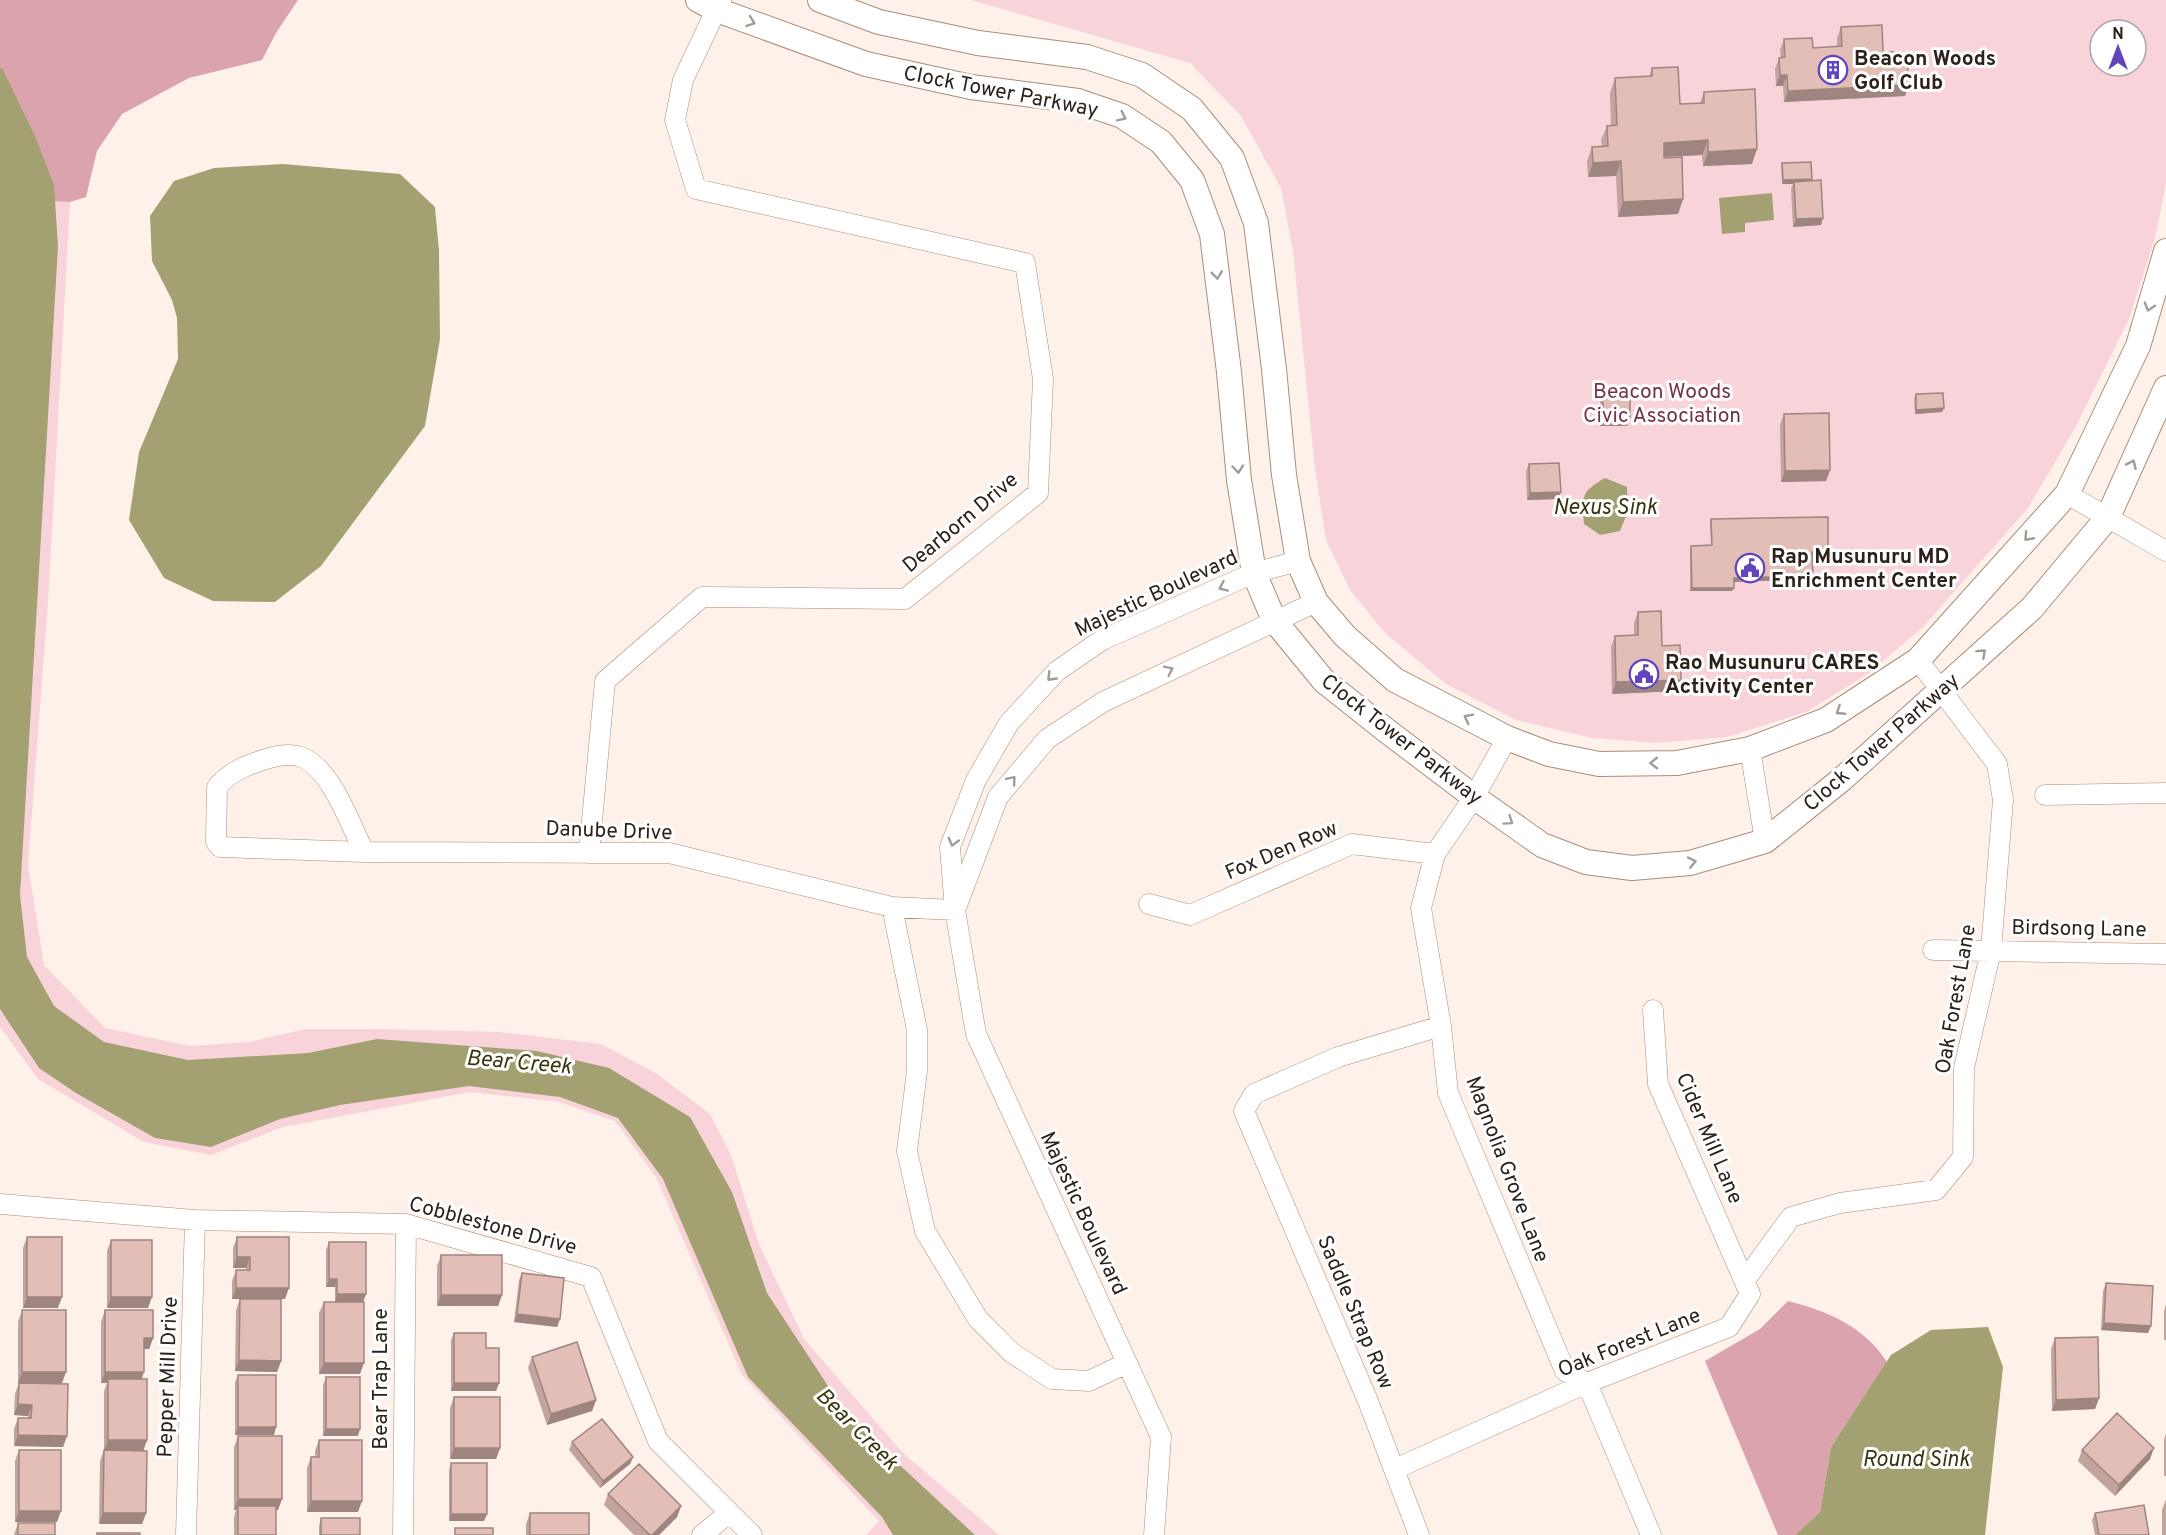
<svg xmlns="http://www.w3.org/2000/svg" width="2166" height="1535" viewBox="0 0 2166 1535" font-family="Overpass,sans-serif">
  <rect width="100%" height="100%" fill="#fef1e9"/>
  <!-- green -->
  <path fill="#f9d3da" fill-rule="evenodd" d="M971,0h1195v183l-11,55 -26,81 -54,109 -47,80 -106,120 -53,45 -63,39 -79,25 -71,6 -64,-5 -76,-18 -70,-36 -61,-51 -35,-43 -24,-50 -11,-71 -22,-218 -12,-63 -40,-72 -51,-53zM2100,30h36v36h-36z
    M0,193l4,5 66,4 -22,401 -20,262 16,100 61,63 85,18 59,-4 57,-13h72l121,3 102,12 55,29 54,41 21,41 28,89 45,95 98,113 97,83h-133l13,-14 -137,-146 -86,-198 -41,-56 -56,-19 -89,-10 -187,35 -72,28 -67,-13 -106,-63 -38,-52z"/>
  <!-- forest -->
  <path fill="#daa3ae" d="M0,0h298l-22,33 -14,27 -73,18 -67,36 -25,37 -11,46 -16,5 -66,-4 -4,-5z
    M1788,1301c39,10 76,25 99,61l-56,85 -11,65 -25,23h-17l-73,-174 55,-32z"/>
  <!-- water -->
  <path fill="#a3a171" d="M0,67l3,3 32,66 19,49 4,61 -38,649 7,62 27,49 50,36 84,18 120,-7 69,-14 160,12 72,17 81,49 42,75 35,101 82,125 126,117h-82l-11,-18 -134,-140 -85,-198 -45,-61 -58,-21 -91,-11 -129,19 -60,14 -69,28 -56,-9 -79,-45 -37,-25 -39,-59z
    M283,164l117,10 35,33 4,44 1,88 -15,87 -104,140 -46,36 -62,-1 -49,-23 -35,-58 10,-68 39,-93 -1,-41 -5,-18 -20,-39 -2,-45 24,-35 40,-13z
    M1772,193l2,27 -29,3v9l-23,2 -3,-36z
    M1605,478l22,9 1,24 -8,20 -20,4 -16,-11c-2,-26 -4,-32 21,-46z
    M1988,1327l15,40 -18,168h-190l25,-23 11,-65 60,-92 40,-25z"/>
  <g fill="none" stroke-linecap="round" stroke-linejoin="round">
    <!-- minor casing -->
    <g stroke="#a98d7a" stroke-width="21">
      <path id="minor" d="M2067,494l99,57
        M1507,738l-33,59 -39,57 -14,54 20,118 7,67 117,278 22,12 64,152
        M1750,749l15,92
        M2045,795l121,-2
        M364,852c-14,-28 -33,-84 -63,-95 -13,-5 -29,0 -41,4 -18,6 -31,12 -43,26l-1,55 4,5 144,5 305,1 223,54 63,3
        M589,853l16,-172 97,-84 203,2 133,-106 5,-114 -18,-116 -329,-74 -21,-69 8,-40 38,-80
        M1149,904l41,11 162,-71 83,10
        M957,905l41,-108 49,-58 56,-37 213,-100
        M892,907l25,123v41l-10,80 18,80 53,88 34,34 40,26 37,2 38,-18
        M1933,950l233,4
        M0,1204l195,16 211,4 185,53 67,164 94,94
        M1745,1280l46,-63 49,-14 96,-13 27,-33 1,-89 27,-118 12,-150 -6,-36 -79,-104
        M1395,1469l192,-86 142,-56 21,-33 -92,-210 -5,-74
        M186,1535l9,-315
        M403,1535l3,-311
        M702,1535l27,-22
        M1154,1535l7,-98 -185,-403 -21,-124 -5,-63 26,-67 33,-57 48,-52 45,-31 152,-67 44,-12
        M1419,1535l-51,-134 -124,-290 10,-17 84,-37 103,-31"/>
    </g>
    <!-- tertiary casing -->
    <g stroke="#a98d7a" stroke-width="26">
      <path id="tertiary" d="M698,0l19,10 149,54 105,23 107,14 44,15 39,26 31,38 20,54 17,138 10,108 15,93 20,47 50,61 63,50 87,66 68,48 44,17 46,6 58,-5 75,-22 76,-61 191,-172 76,-91 58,-129
        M820,0l59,22 99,21 109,14 55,18 50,34 40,49 24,65 18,146 10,106 14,86 18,41 29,34 50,44 112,58 42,16 50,10 78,-1 73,-14 76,-29 92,-60 149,-166 71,-148 28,-95"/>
    </g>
    <!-- minor -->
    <use href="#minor" stroke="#fff" stroke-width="20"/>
    <!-- tertiary -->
    <use href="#tertiary" stroke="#fff" stroke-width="24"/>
  </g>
  <!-- wall -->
  <path fill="#c2a39d" d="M1841,27l55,34 13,24 -4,11 -121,6 -1,-16h-7l-1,-17 4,-11h2l-1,-8 4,-11 29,9 24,-1v-9z
    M1652,68l28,36 20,-1 4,-11 48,72 -49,2 -1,-11 -38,2 19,42 -5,15 -60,3 -2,-41 -28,1 -1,-16 5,-14 10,-1 -1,-6 6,-14h4l-1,-33 5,-15 34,-1z
    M1782,163l30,16v2l11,37 -2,7 -28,2 -2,-38 2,-5h-11l-1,-18z
    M1603,391l24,35h-27v-27z
    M1916,394l28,14 -2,4 -27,2 -1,-16z
    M1784,414l46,56 -4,11 -45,1 -1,-57z
    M1529,464l32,28 -3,7 -31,1 -1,-29z
    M1711,519l116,36 -15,1 -1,23 -77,3v6l-2,3h-42v-42l1,-3 20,-1 -1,-22z
    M1638,612l24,34 15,45 -65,3 -1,-47 4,-11 19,-1v-12z
    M27,1237l31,71h-35v-60z
    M237,1237l48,62h-10l6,62 -4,11 -42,-1 1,-61 4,-11h-8v-18l4,-11h10v-2h-13v-20z
    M111,1240l37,68h-41v-57z
    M329,1242l37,52 -3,8h-28v-15h-9v-37z
    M441,1255l61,40 -4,11h-61v-40z
    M522,1273l38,46 -3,8 -43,-5 5,-42z
    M2106,1283l42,50 -47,-3 2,-39z
    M324,1302l36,72h-41v-61z
    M2166,1304v36h-2v-29z
    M22,1310l40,73h-44v-61z
    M105,1310l48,28 -4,11h-5l-2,30 5,61 -4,11 3,62 -4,11h-43l1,-63 4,-11v-59l3,-8h-6v-61z
    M454,1333l32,15 13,35 -3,8h-45v-51z
    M2055,1338l44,60 -4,11 -43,2 -1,-62z
    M532,1357l64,43 -4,11 -45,14 -19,-57z
    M238,1375l36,60h-39v-53z
    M326,1377l32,59h-35v-51z
    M19,1383l48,53 -4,11 -49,-1v-17l4,-11h10v-2l-14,-1 1,-21z
    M454,1397l46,51 -4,11h-46v-51z
    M2166,1433v43h-2v-36z
    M238,1436l40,74h-2v25h-42v-18l2,-7h-2v-63z
    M319,1440l39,72h-51v-44l4,-11h4v-6z
    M572,1442l61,15 -3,7 -30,24 -31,-38z
    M19,1450l38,72h-42v-61z
    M2082,1450l68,9 -35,37 -37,-35z
    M451,1463l36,51 -3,7h-35v-51z
    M608,1494l73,12 -4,11 -18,18h-25l-30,-30z
    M2166,1499v36h-4v-25z
    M530,1513l59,22h-63v-11z
    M2095,1513l54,22h-54l-3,-15z
    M321,1518l39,17h-41v-9z
    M18,1523l37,12h-41z"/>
  <!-- shaded-wall -->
  <path fill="#9e8580" d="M1780,75h7l-4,11h-7z
    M1909,85l-4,11 -121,6 4,-11z
    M1708,140l-6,15 -44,2 6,-14z
    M1757,149l-5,15 -49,2 5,-14z
    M1621,161l-5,15 -28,1 5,-14z
    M1812,179l-1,4 -17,-1 -1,2h-11l1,-4z
    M1683,199l-5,15 -60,3 5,-15z
    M1823,218l-2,7 -28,2 3,-8z
    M1944,408l-2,4 -27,2 1,-4z
    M1603,419h27l-3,7h-27z
    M1830,470l-4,11 -45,1 4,-11z
    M1561,492l-3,7 -31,1 3,-7z
    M1812,552h16l-1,3 -17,1z
    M1813,576l-2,3 -79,3 2,-4z
    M1692,588h42l-2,3h-42z
    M1681,680l-4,11 -65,3 4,-12z
    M237,1257h13l-4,11h-13z
    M329,1279h8l-2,8h-9z
    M236,1288h53l-4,11h-53z
    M337,1294h29l-3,8h-28z
    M441,1295h61l-4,11h-61z
    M27,1297h35l-4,11h-35z
    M111,1297h41l-4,11h-41z
    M517,1314l43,5 -3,8 -43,-5z
    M2104,1323l47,3 -3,7 -47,-3z
    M144,1338h9l-4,11h-9z
    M239,1360l42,1 -4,11 -42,-1z
    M324,1363h40l-4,11h-41z
    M22,1372h44l-4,11h-44z
    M105,1372h39l-4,11 -32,-4 -1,4h-6z
    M454,1383h45l-3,8h-45z
    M2099,1398l-4,11 -43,2 4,-11z
    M596,1400l-4,11 -45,14 4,-11z
    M18,1404l14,1 -4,11 -14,-1z
    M238,1427h38l-2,8h-39z
    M326,1429h34l-2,7h-35z
    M18,1435l49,1 -4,11 -49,-1z
    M108,1440h39l-4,11h-39z
    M454,1448h46l-4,11h-46z
    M2154,1448l-4,11 -35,37 4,-11z
    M633,1457l-3,7 -30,24 3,-7z
    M238,1499h44l-4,11h-40v-4l-2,4h-2z
    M311,1501h51l-4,11h-51z
    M681,1506l-4,11 -18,18h-7z
    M19,1511h42l-4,11h-42z
    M103,1513h43l-4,11h-43z
    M451,1514h36l-3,7h-35z"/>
  <!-- building -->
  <path fill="#e2beb7" stroke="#9e8580" stroke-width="1.5" d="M1882,25l1,27h12l1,9h11l2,24 -121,6 -1,-16h-7l-1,-17 6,-1 -1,-18 28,-1 1,10 29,-2 -1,-19z
    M1678,67l2,37 24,-1v-11l51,-3 2,60 -49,3v-12l-44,3v15l18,-1 1,42 -60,3 -2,-41 -28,2 -1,-16 16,-1 -1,-20 10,-1 -2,-47 37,-2v-8z
    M1811,162l1,17 -29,1 -1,-17z
    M1821,180l2,38 -27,1 -2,-37z
    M1603,391h27v28h-27z
    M1943,393l1,15 -28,2v-16z
    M1829,413l1,57 -45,1 -1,-57z
    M1559,463l2,29 -31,1 -1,-29z
    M1828,517v35h-16l1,24 -79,2v10h-42l-1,-42 21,-1 -1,-26z
    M1661,611l1,35 18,-1 1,35 -65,2 -1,-46 23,-1v-23z
    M27,1237h35v60h-35z
    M237,1237h52v51h-53v-18h14v-13h-13z
    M111,1240h41v57h-41z
    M329,1242h37v52h-29v-15h-8z
    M441,1255h61v40h-61z
    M522,1273l42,5 -4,41 -43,-5z
    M2106,1283l47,3 -2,40 -47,-3z
    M240,1299h41v62l-42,-1z
    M324,1302h40v61h-40z
    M22,1310h44v62h-44z
    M105,1310h48v28h-9v34h-39z
    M454,1333h32v15h13v35h-45z
    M2098,1337l1,61 -43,2 -1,-62z
    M577,1342l19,58 -45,14 -19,-57z
    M238,1375h38v52h-38z
    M326,1377h34v52h-34z
    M108,1379h39v61h-39z
    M19,1383l49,1 -1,52 -49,-1v-17h13l1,-13 -14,-1z
    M454,1397h46v51h-46z
    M2117,1413l37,35 -35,37 -37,-35z
    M602,1419l31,38 -30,24 -31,-39z
    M238,1436h44v63h-44z
    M319,1440h43v61h-51v-44h8z
    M19,1450h42v61h-42z
    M104,1450l43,1 -1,62h-43z
    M451,1463h36v51h-36z
    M639,1464l42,42 -29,29h-2l-42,-41z
    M2144,1505l5,30h-50l-4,-22z
    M238,1506h38v29h-38z
    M530,1513h59v22h-59z
    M321,1518h39v17h-39z
    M18,1523h37v12h-37z
    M455,1528h38v7h-38z
    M97,1533h43v2h-43z"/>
  <!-- one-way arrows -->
  <defs><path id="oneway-chevron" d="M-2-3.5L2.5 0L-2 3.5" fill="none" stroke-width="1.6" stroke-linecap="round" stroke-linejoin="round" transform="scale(1.5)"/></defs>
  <g stroke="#a09c98">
    <use href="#oneway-chevron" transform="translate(751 22) rotate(20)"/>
    <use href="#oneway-chevron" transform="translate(1122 117) rotate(26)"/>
    <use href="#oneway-chevron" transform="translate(1217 275) rotate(83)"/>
    <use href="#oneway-chevron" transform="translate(2149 307) rotate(107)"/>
    <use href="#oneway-chevron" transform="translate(2132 464) rotate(-66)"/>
    <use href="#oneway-chevron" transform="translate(1238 469) rotate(85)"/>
    <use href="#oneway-chevron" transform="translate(2028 537) rotate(132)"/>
    <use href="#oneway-chevron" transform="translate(1223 587) rotate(156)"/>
    <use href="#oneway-chevron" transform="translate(1982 653) rotate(-42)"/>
    <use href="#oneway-chevron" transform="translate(1169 670) rotate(-26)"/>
    <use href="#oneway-chevron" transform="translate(1051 677) rotate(134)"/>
    <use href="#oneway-chevron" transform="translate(1840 711) rotate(147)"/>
    <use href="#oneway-chevron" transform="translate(1468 718) rotate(-153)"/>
    <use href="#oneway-chevron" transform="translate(1654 763) rotate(179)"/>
    <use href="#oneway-chevron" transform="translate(1012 780) rotate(-50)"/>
    <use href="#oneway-chevron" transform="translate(1509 821) rotate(35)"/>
    <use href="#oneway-chevron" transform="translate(953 842) rotate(105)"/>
    <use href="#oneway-chevron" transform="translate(1692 862) rotate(-12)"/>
  </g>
  <!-- icons -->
  <defs>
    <g id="building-ring" transform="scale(1.5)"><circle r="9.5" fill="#fff" stroke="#6145bd" stroke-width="1.5"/><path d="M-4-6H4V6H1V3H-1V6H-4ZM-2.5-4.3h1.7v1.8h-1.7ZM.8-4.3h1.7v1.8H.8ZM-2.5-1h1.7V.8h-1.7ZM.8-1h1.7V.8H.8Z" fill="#6145bd"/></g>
    <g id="civic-ring" transform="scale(1.5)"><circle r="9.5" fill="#fff" stroke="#6145bd" stroke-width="1.5"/><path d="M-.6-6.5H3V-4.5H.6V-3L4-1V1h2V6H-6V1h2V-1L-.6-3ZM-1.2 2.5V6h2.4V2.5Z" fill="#6145bd"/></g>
  </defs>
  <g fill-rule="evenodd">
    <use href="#building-ring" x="1833" y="70"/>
    <use href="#civic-ring" x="1750" y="568"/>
    <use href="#civic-ring" x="1644" y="674"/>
  </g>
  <g text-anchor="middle" stroke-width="6" stroke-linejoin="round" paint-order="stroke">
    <!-- poi labels -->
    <g font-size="21" font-weight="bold" fill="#2d221b" stroke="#fff" text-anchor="start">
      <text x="1854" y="65">Beacon Woods<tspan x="1854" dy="24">Golf Club</tspan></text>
      <text x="1771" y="563">Rap Musunuru MD<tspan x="1771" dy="24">Enrichment Center</tspan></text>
      <text x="1665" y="669">Rao Musunuru CARES<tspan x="1665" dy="24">Activity Center</tspan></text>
    </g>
    <!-- street labels -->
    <g font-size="21" fill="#2d221b" stroke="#fff">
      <text transform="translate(1001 91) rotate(11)" y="7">Clock Tower Parkway</text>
      <text transform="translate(960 522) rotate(-40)" y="7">Dearborn Drive</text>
      <text transform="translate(1156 593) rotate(-25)" y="7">Majestic Boulevard</text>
      <text transform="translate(1402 739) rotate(38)" y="7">Clock Tower Parkway</text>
      <text transform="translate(1881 742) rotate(-41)" y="7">Clock Tower Parkway</text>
      <text transform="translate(609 830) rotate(2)" y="7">Danube Drive</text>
      <text transform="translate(1281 850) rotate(-23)" y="7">Fox Den Row</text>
      <text transform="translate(2079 928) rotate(1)" y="7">Birdsong Lane</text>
      <text transform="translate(1955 999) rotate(-80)" y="7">Oak Forest Lane</text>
      <text transform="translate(1710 1138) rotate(67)" y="7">Cider Mill Lane</text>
      <text transform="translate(1508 1169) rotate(69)" y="7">Magnolia Grove Lane</text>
      <text transform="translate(1084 1213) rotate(65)" y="7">Majestic Boulevard</text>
      <text transform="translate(493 1225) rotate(15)" y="7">Cobblestone Drive</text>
      <text transform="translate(1356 1312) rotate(67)" y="7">Saddle Strap Row</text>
      <text transform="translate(1629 1342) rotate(-22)" y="7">Oak Forest Lane</text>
      <text transform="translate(167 1377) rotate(-88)" y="7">Pepper Mill Drive</text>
      <text transform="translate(380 1379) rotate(-90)" y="7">Bear Trap Lane</text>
    </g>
    <!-- park labels -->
    <g font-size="21" fill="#773346" stroke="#fff">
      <text x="1662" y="398">Beacon Woods<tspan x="1662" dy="24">Civic Association</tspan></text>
    </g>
    <!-- water labels -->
    <g font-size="22" font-style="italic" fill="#38360e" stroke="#fff">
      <text x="1605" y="514">Nexus Sink</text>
      <text transform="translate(519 1061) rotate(5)" y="8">Bear Creek</text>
      <text transform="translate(858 1428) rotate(45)" y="8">Bear Creek</text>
      <text x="1916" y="1466">Round Sink</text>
    </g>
  </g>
  <!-- north arrow -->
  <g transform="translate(2118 48)"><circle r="28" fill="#ffffff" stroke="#aba7a4" stroke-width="1.5"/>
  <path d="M0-4.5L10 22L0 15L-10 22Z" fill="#6145bd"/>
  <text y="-9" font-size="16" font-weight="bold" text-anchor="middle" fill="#2d221b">N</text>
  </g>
</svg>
